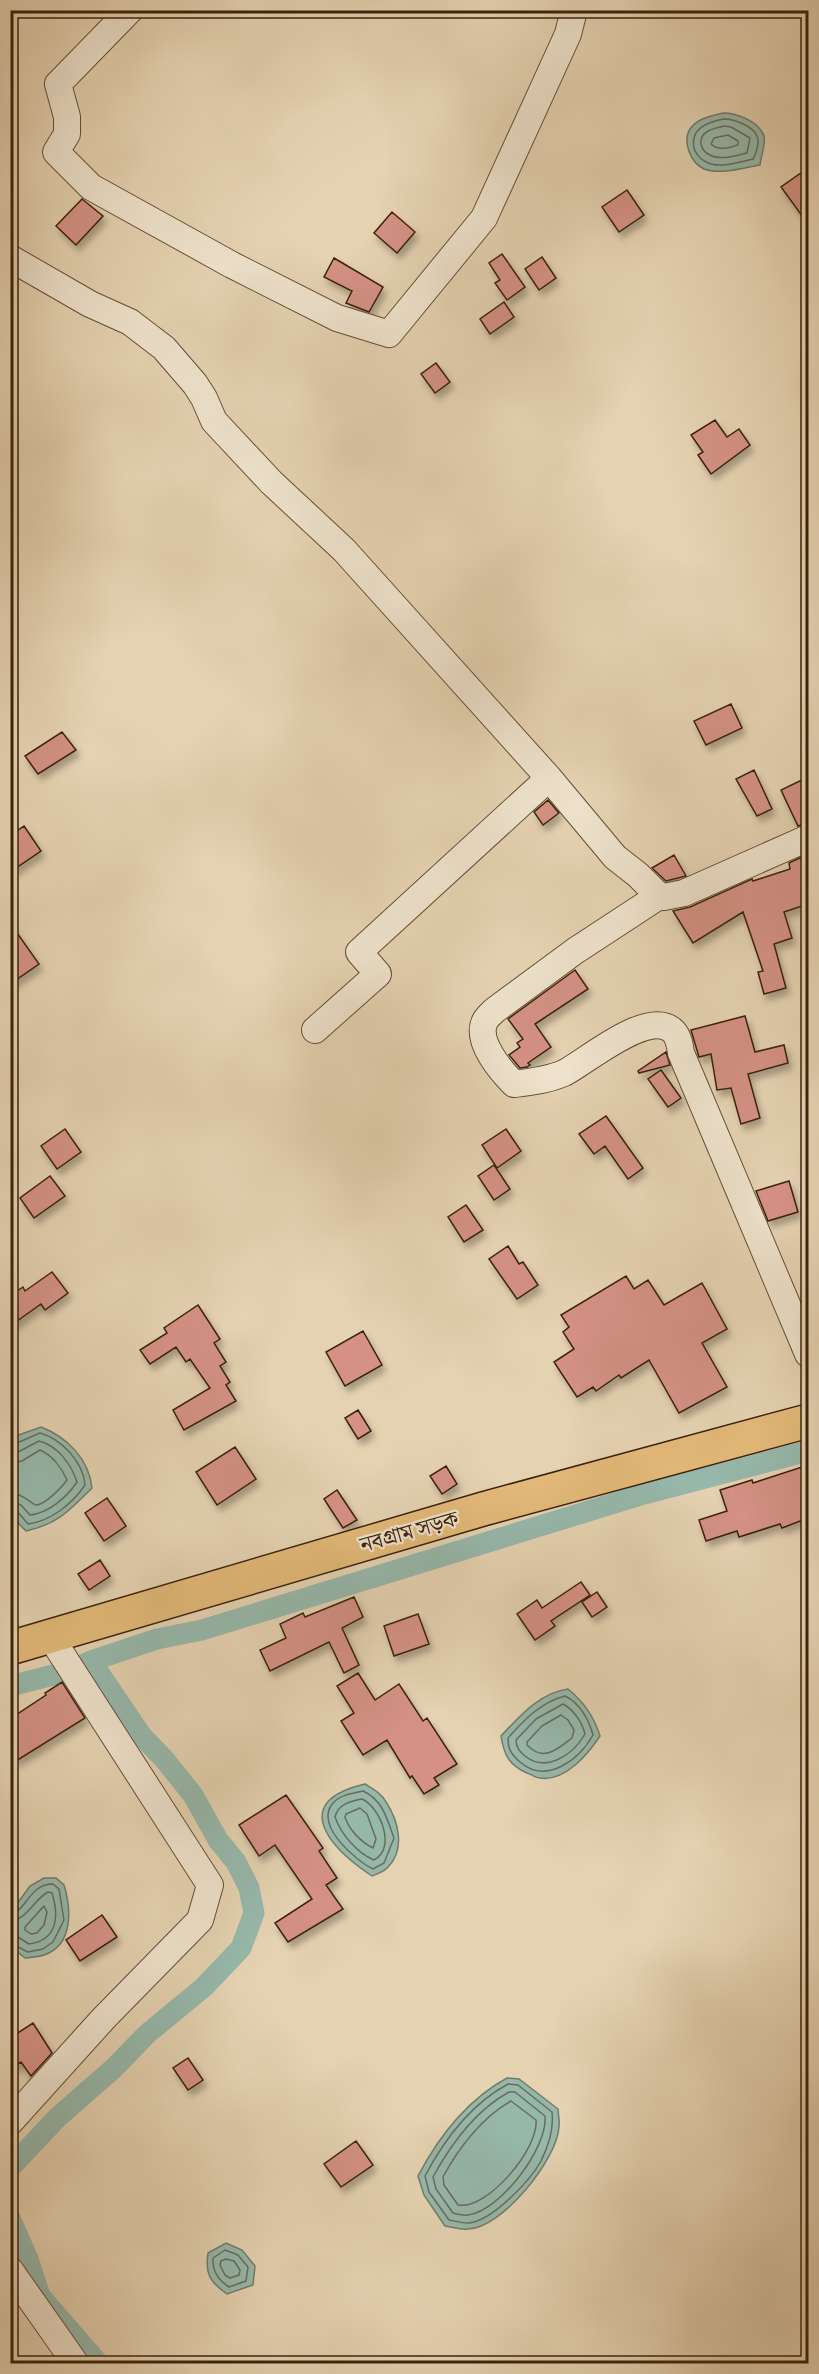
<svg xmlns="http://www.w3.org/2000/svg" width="819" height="2374" viewBox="0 0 819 2374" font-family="Alegreya,'Noto Serif Bengali',serif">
  <defs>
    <filter id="shadow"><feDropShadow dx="3.5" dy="6" stdDeviation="3" flood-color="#0004"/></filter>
  </defs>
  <rect width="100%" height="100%" fill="#e5d2b1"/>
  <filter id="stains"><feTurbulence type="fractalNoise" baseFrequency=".00333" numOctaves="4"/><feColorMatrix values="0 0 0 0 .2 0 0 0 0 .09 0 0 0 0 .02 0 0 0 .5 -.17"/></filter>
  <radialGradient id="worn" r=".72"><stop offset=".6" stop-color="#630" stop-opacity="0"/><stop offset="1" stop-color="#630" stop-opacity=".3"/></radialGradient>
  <!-- water -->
  <path fill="#96b8ab" stroke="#727c6b" stroke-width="1.5" d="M723,113c13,0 36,8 41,23 2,7 -3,20 -4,29 -17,3 -40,10 -56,4 -13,-6 -22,-27 -14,-40 8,-11 21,-13 33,-16z
    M41,1427c26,10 48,32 51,61 -22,22 -34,36 -66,43l-7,-7 -8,-13v-68l5,-7z
    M568,1689c16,13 26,27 32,47 -12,18 -35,46 -60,42 -4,0 -9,-4 -13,-5 -18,-8 -23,-18 -26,-37 18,-19 38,-43 67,-47z
    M365,1784c8,5 16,9 21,18 12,18 20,47 2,65 -3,4 -11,7 -16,9 -42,-28 -84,-74 -7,-92z
    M44,1878h12l8,7c7,23 10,60 -20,70 -5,2 -13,2 -19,3l-14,-11v-35l19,-26z
    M507,2078l12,1 39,30c0,5 2,12 1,18 -2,33 -57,101 -91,102 -7,1 -16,-2 -23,-3l-21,-31 -6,-19c21,-40 49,-76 89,-98z
    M226,2243l16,7 13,16 -2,19 -26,9c-17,-12 -22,-20 -19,-41z"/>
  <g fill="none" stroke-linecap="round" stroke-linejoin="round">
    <!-- shore -->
    <path stroke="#686d5c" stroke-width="1.5" d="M724,119c10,0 29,7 33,17 3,6 -1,18 -4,23 -13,3 -34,10 -47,3 -5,-2 -11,-9 -12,-14 -4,-20 14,-26 30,-29z
      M725,126l6,1 19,11 -3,15c-10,2 -27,8 -37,2 -5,-2 -8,-6 -9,-11 -2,-13 14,-16 24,-18z
      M728,135l10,6v4c-9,3 -20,6 -27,-1l3,-6z
      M10,1446l30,-13c21,6 43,28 45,52 -13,19 -34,36 -57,39l-11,-13 -7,-2
      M10,1454l8,-2 21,-11c19,5 32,23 38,41 -10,15 -28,31 -47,33l-9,-10 -11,-3
      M10,1463l12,-2 18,-11c12,5 22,18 27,30 -5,7 -22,25 -31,25 -3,0 -13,-12 -26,-12
      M565,1696c15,7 24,24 28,39 -14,25 -47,50 -73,27 -9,-8 -12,-13 -12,-24 16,-18 33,-36 57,-42z
      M563,1704c11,6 19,18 22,30 -12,21 -39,39 -60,22 -6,-5 -9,-9 -9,-16l20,-21z
      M561,1715l7,5 6,10 -2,8c-15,12 -29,24 -45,7v-3l15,-16z
      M363,1791c20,9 24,28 31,47l-10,25 -11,6c-18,-9 -59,-44 -40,-66 7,-8 20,-10 30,-12z
      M362,1799c18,8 35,49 12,61 -17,-7 -33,-26 -39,-43 3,-13 16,-16 27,-18z
      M360,1808l7,6 9,25 -3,9c-12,-6 -24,-18 -28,-31l1,-3z
      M44,1906l3,6 -3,13 -7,8 -6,1 -6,-4v-3z
      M10,1914c17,-3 19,-30 43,-30l6,5 5,31 -11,22 -10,7 -15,3 -18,-9
      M10,1921c17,-1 24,-22 38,-29l4,1c7,23 6,47 -23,51l-11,-7 -8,-1
      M508,2084l10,1 34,27c2,17 -3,33 -11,49 -11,20 -50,61 -73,62 -6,0 -13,-2 -19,-3l-20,-28 -4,-16c19,-36 46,-72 83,-92z
      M509,2092h6l30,24c3,32 -45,95 -77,99 -5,1 -11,-1 -15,-2l-17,-24 -3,-12c18,-33 43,-67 76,-85z
      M511,2101l25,19c3,28 -48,90 -78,85l-14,-20 -1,-8c15,-28 39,-60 68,-76z
      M225,2250l13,5 10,12 -2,14 -17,6c-11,-7 -17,-16 -16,-29z
      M226,2259l8,2 6,9 -1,5 -9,3 -5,-3 -5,-10 1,-4z"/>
    <!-- canal -->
    <path stroke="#96b8ab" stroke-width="21" d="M10,1686l63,-16 18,-9 66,-22 45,-9 442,-136 164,-43
      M10,2168l47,-50 57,-50 34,-35 56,-46 37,-39 13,-35 -5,-25 -13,-26 -18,-22 -25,-45 -29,-36 -23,-24 -50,-74
      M10,2218l18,41 12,37 59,68"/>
  </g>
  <!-- building -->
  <path fill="#d49184" stroke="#3b220c" stroke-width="1.5" filter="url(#shadow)" d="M808,168v56l-27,-37z
    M627,190l17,25 -25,17 -17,-25z
    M82,199l21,17 -27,29 -20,-19z
    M392,212l23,20 -18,21 -23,-20z
    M502,254l23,33 -18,13 -12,-17 5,-3 -11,-17z
    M542,257l14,21 -17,12 -14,-21z
    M334,258l49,29 -14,25 -23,-9 6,-12 -28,-14z
    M504,302l10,15 -24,17 -10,-15z
    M436,363l14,19 -15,11 -14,-19z
    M715,420l12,17 12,-8 11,16 -39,29 -13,-19 5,-3 -12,-17z
    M731,704l11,24 -36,17 -12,-24z
    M62,732l14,18 -38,24 -13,-18z
    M754,770l18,39 -15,7 -21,-37z
    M808,777v46l-10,3 -17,-36z
    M548,800l11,13 -16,12 -9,-13z
    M24,826l17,25 -31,21v-36z
    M808,854v50l-24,8 8,26 -18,6 12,44 -22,6 -6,-22 5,-1 -20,-59 -50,31 -20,-32 17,-4 62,-28 1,2 37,-12 -1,-6z
    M674,855l12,21 -20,5 -14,-13z
    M10,923l29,41 -29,20z
    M575,970l13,19 -53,35 16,23 -23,16 2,2 -3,2 -7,1 -11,-13 11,-8 -3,-4 6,-4 -15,-20z
    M745,1016l10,36 29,-7 4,18 -40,11 12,44 -19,6 -10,-36 -14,2 -6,-36 -12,3 -8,-27z
    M666,1052l4,13 -31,8 -1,-2z
    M661,1070l20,28 -13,9 -20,-28z
    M606,1116l37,52 -15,11 -23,-33 -11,8 -15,-20z
    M65,1129l16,23 -24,17 -16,-23z
    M506,1129l15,22 -24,17 -15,-23z
    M494,1165l16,24 -16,11 -16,-24z
    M50,1176l15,20 -31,22 -14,-20z
    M789,1181l9,31 -30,9 -12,-30z
    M466,1205l17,25 -19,12 -16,-25z
    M508,1246l11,18 4,-2 15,23 -21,14 -28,-40z
    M52,1272l16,21 -23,17 -4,-6 -31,22v-30l13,-9 2,4z
    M626,1276l8,13 14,-9 16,25 38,-22 25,46 -25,14 25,44 -48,26 -30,-53 -28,18 -2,-3 -23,16 -3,-4 -16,10 -23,-35 20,-13 -11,-17 6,-5 -8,-12z
    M198,1305l22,34 -6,4 12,19 -6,4 10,16 -4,3 10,16 -52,29 -11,-20 37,-22 -20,-29 -4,3 -10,-15 -26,17 -10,-14 27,-17 -3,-5z
    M363,1331l19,34 -37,21 -19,-34z
    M358,1410l13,21 -13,8 -13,-21z
    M235,1447l21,32 -39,26 -21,-33z
    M808,1465v53l-26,10 -2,-4 -41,13 -2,-6 -31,10 -7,-21 28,-9 -7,-21 32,-10 1,3z
    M446,1466l11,18 -15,10 -12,-18z
    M337,1490l20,30 -14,8 -19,-29z
    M107,1498l19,28 -22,15 -19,-28z
    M100,1560l10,16 -21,14 -11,-16z
    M581,1582l9,13 -39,26 4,5 -20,14 -18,-26 20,-14 5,8z
    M597,1592l10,15 -15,10 -10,-15z
    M354,1597l9,20 -21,11 17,37 -15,8 -15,-31 -59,29 -10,-21 26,-12 -6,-14 23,-11 2,4z
    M418,1614l11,30 -35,12 -10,-30z
    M358,1673l17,27 24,-16 24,37 4,-3 30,46 -23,14 5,7 -15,9 -12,-18 -2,2 -23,-38 -24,15 -22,-34 13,-8 -17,-27z
    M62,1682l23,36 -69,43 -6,-9v-33l36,-24 -1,-2z
    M286,1795l37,53 -4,3 18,27 -11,7 17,24 -55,33 -13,-19 37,-24 -37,-54 -16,11 -20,-31z
    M102,1915l15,22 -37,24 -14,-21z
    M33,2023l19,30 -21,23 -10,-14 -11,7v-31z
    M188,2058l15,22 -15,10 -15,-22z
    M356,2141l17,24 -32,22 -17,-23z"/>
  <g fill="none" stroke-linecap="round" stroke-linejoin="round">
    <!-- minor casing -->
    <g stroke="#664e35" stroke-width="28">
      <path id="minor" d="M130,10l-72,74 9,33v17l-11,18 35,35 141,78 105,53 52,16 95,-116 84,-184 6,-24
        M10,258l80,46 40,18 34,26 31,36 9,14 10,23 57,61 73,68 205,228 66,79 23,18 21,21 5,1 20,-4 124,-55
        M659,896l-84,55 -80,59c-3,3 -8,7 -10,11 -10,20 16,50 29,63 16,-2 34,-4 50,-11 21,-10 86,-67 110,-41 5,6 6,14 7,21l127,301
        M315,1030l63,-56 -19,-22 190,-174
        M10,2122l94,-104 96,-98 10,-35 -160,-249
        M10,2270l66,94"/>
    </g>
    <!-- major casing -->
    <g stroke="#3b220c" stroke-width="36">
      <path id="major" d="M10,1648l473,-139 325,-88"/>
    </g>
    <!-- minor -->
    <use href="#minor" stroke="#eee2cc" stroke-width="26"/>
    <!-- major -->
    <use href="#major" stroke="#e2b978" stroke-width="33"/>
  </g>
  <g text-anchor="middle" stroke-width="4.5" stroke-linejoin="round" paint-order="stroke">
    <!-- street labels -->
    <g font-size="22" fill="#3b220c" stroke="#eee2cc">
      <text transform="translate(409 1531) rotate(-16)" y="8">নবগ্রাম সড়ক</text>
    </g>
  </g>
  <!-- margin -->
  <rect width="819" height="2374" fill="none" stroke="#e5d2b1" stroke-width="36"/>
  <rect x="12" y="12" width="795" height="2350" fill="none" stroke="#3b220c" stroke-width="3"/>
  <rect x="18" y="18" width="783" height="2338" fill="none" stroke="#3b220c" stroke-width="1.5"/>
  <rect width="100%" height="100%" filter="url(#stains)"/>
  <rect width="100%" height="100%" fill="url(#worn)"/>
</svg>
